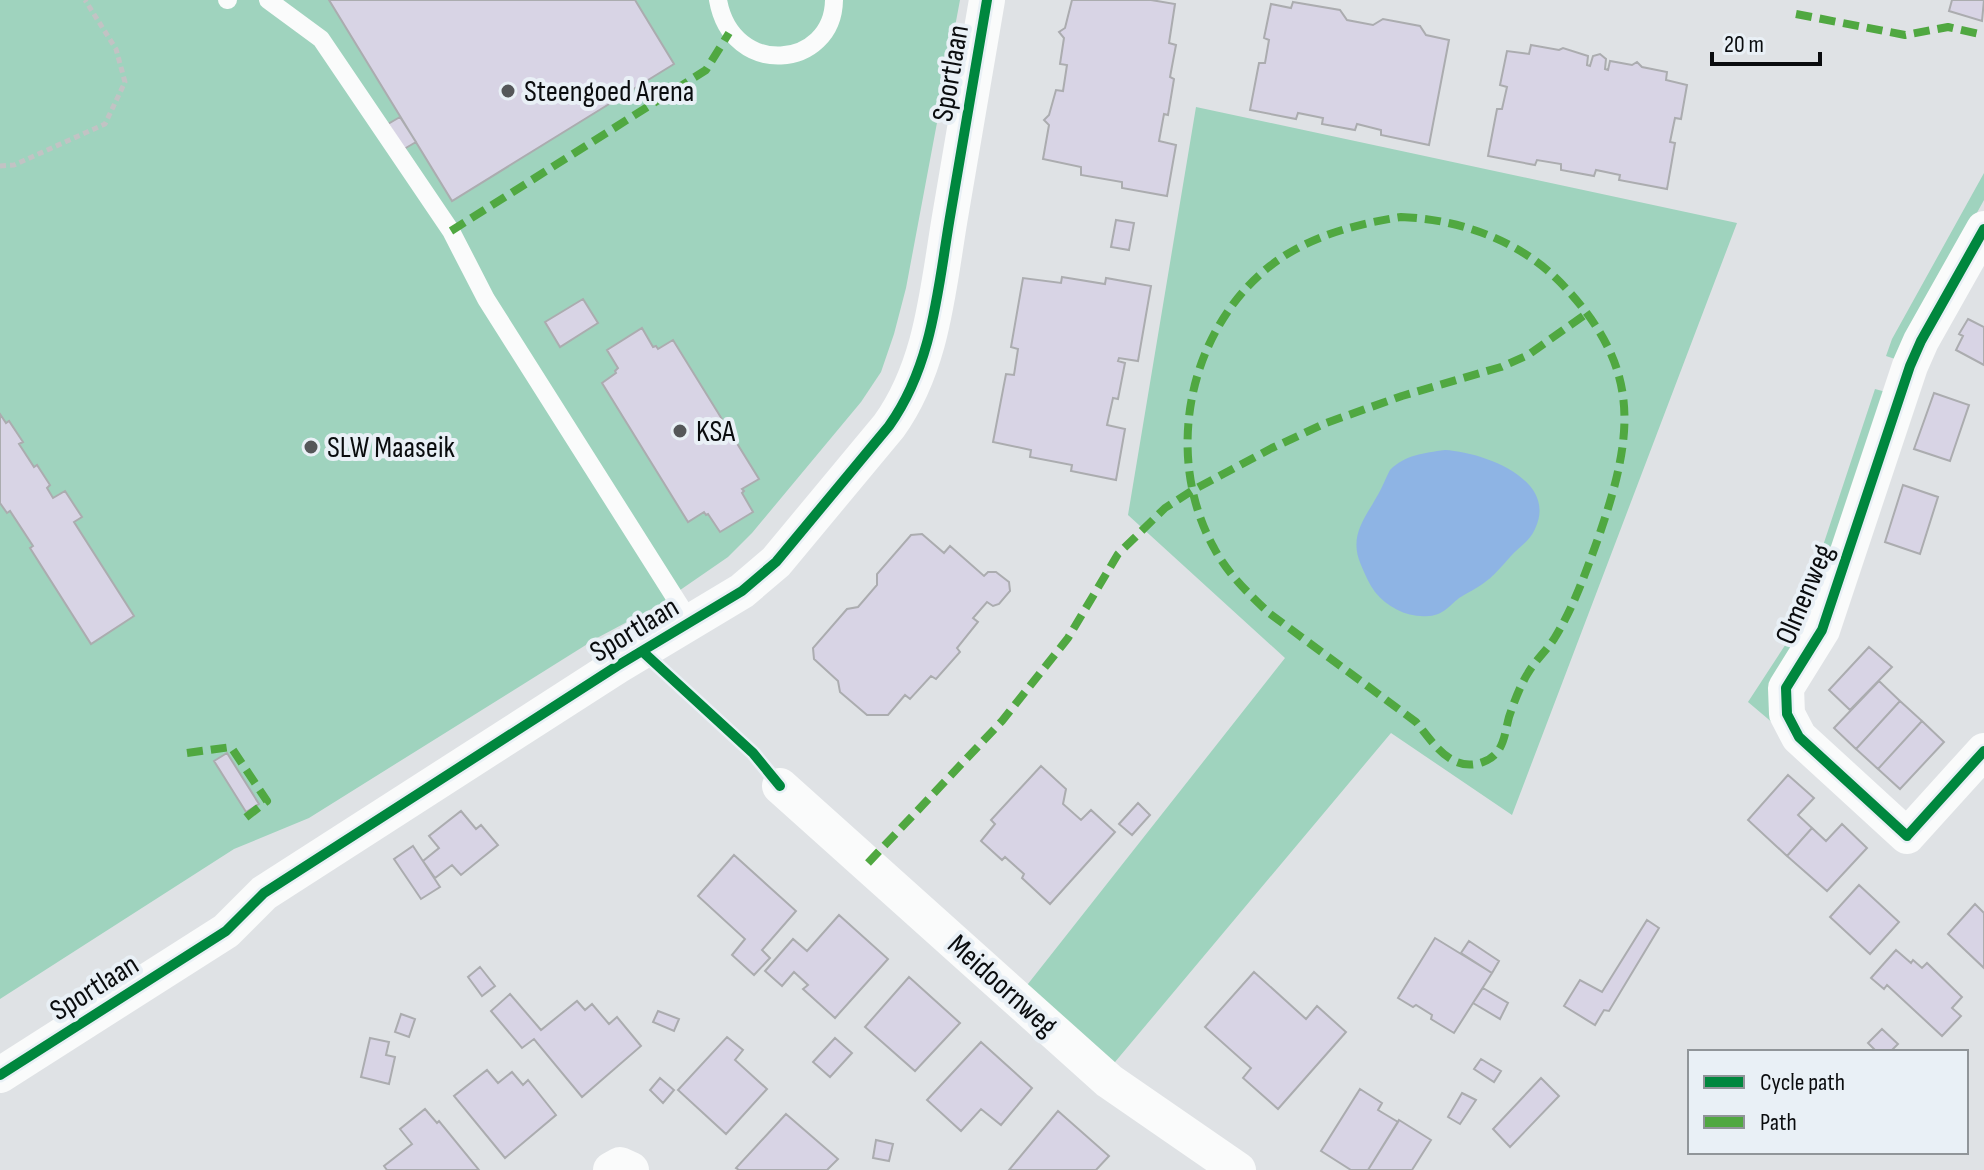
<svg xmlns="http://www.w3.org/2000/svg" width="1984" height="1170" viewBox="0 0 1984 1170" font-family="'Sofia Sans Condensed',sans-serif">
  <rect width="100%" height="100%" fill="#dfe2e5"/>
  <!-- green -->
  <path fill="#9fd3be" d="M0,0h960l-54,288 -12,46 -13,38 -20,30 -109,131 -24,24 -71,49 -60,32 -288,180 -75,31 -234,150z
    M1196,107l541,116 -225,592 -121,-82 -281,335 -86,-79 261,-331 -157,-143z
    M1984,173v27l-79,143 -7,17 -12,-4 6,-17z
    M1875,389l11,3 -75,227 -42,74v19l5,12 -26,-22 47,-72z"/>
  <!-- water -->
  <path fill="#8eb4e4" d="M1445,450c37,2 114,29 90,79 -5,12 -16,18 -24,27 -19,21 -21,25 -47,39 -13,7 -18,20 -35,21 -21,2 -41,-8 -54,-24 -6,-8 -10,-18 -14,-27 -12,-28 2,-44 15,-67 6,-9 9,-19 14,-28 15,-15 34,-17 55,-20z"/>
  <!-- building -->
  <path fill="#d8d4e5" stroke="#abacaf" stroke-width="2" d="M329,0h306l39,64 -222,137z
    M1072,0h79l24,4 -6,39 7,2 -6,32 4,2 -6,36 -4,-1 -5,27 17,4 -9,51 -45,-8v-6l-41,-7v-8l-38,-8 6,-34 -5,-5 5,-5 7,-25 7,1 4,-26 -7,-1 4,-26 -5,-6 6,-4z
    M1952,0h32l-2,21 -33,-10z
    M1293,2l47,8 7,10 26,5 10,-6 37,7 6,9 23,5 -20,105 -48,-10v-5l-24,-6 -2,6 -33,-6 1,-6 -25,-5 -2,6 -46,-9 9,-47h6l4,-23 -5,-2 7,-34 20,4z
    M1531,45l28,5 4,-2 25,8 -1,9 3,1 3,-10 7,-2 6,5 -1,10 3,1 2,-9 22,4 5,-3 5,5 25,5 -1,8 21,5 -6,34 -6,-1 -5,24 5,1 -8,46 -48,-9 1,-5 -24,-5 -2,6 -33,-6v-6l-24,-4 -2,5 -47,-9 9,-47h5l5,-22 -7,-2 7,-34 22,3z
    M400,117l16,25 -12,7 -16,-25z
    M1116,220l18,3 -5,27 -18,-3z
    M1062,277l43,7 1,-6 45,8 -13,75 -19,-3 -1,3 7,2 -7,36 -5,-1 -6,27 18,4 -9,51 -45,-9 1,-6 -42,-8 1,-7 -38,-8 13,-68 8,1 4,-26 -7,-2 12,-69 38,5z
    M583,299l15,24 -38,24 -15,-25z
    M1968,319l16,8v38l-28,-15 7,-14 -4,-2z
    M642,328l11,19 3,-1 2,3 15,-9 86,139 -17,10 2,2 -2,2 11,19 -33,20 -12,-18 -2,1 -2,-3 -16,10 -86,-139 14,-10 -1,-2 3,-3 -11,-18z
    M1934,393l35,12 -19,56 -36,-12z
    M0,414l6,9 3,-2 14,21 -4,2 15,23 3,-2 13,20 -3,3 6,10 12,-7 17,26 -8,5 60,94 -43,28 -61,-96 3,-2 -23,-35 -3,2 -7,-10z
    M1903,485l35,12 -18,57 -35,-12z
    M922,534l22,19 6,-7 34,30 4,-4h8l13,10 1,9 -11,13 -6,2 -6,-4 -14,16 5,4 -21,26 3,4 -24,27 -5,-3 -21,23 -5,-4 -17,20h-21l-27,-23 -2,-11 -24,-22 -1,-11 34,-39 11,-2 19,-22v-11l34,-39z
    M1869,647l23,20 -42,43 -21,-20z
    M1879,681l21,20 -44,48 -22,-21z
    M1900,701l22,20 -44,48 -22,-20z
    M1922,721l22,21 -44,47 -22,-20z
    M227,753l32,51 -13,8 -32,-51z
    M1041,766l25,23 -3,15 18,16 10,-10 24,22 -65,72 -28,-26 2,-4 -19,-17 -3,3 -21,-19 14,-17 -4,-4z
    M1788,775l26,23 -16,17 14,13 -25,28 -39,-36z
    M1138,803l12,12 -18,20 -13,-11z
    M461,811l15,18 5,-4 17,20 -37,30 -9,-10 -17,13 -12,-17 16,-13 -10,-12z
    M1842,824l25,24 -40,43 -40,-35 25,-28 14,13z
    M413,846l27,41 -19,12 -27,-40z
    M734,855l62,56 -34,39 8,8 -16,17 -22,-20 13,-16 -47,-43z
    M1859,885l40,37 -29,32 -40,-37z
    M1975,904l9,9v55l-36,-34z
    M839,915l49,44 -53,59 -32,-29 5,-4 -14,-13 -12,14 -17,-15 28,-32 14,12z
    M1647,920l12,8 -50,83 -5,-1 -9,15 -31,-19 16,-26 22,12z
    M1435,938l57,35 -38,60 -23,-14 1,-4 -16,-10 -3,2 -15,-9z
    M1469,941l30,20 -7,12 -31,-20z
    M1896,950l15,13 2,-3 9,8 5,-5 35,34 -10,11 9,8 -19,20 -55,-51 -3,4 -13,-11z
    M480,967l15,19 -13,10 -14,-19z
    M1254,972l52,47 11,-13 29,26 -68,77 -35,-31 8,-10 -46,-41z
    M909,977l51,46 -45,48 -50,-44z
    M1483,988l25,15 -8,16 -27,-16z
    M510,994l31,36 36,-29 8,9 7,-6 17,20 8,-7 24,29 -59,51 -48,-58 -12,9 -31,-37z
    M658,1011l21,8 -5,12 -21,-9z
    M401,1014l14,5 -6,18 -14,-5z
    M1882,1029l16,15 -8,8h-13l-9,-9z
    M727,1037l16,13 -8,10 32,29 -41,45 -48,-44z
    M370,1038l19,4 -3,13 9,2 -6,27 -28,-7z
    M835,1038l17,15 -22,24 -17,-15z
    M981,1042l51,46 -31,37 -20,-16 -20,22 -34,-31z
    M1481,1059l20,12 -7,11 -20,-13z
    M487,1070l11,13 14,-11 11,13 5,-5 28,35 -51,43 -51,-62z
    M660,1078l14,12 -11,13 -13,-13z
    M1541,1078l18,18 -49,51 -17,-18z
    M1360,1089l22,14 -4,7 20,12 -30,48h-17l-30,-19z
    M1462,1093l14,7 -16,24 -12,-7z
    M425,1109l12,14 2,-2 40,49h-92l-3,-4 28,-22 -12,-15z
    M1058,1111l51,45 -13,14h-87z
    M786,1114l52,45 -11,11h-88l-3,-2z
    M1399,1120l32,20 -19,30h-44z
    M876,1140l17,4 -4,17 -16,-3z"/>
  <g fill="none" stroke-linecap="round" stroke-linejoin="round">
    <!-- path -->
    <path stroke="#c2c3c4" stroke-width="5" stroke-dasharray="6 4" stroke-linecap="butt" d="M0,166l14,-1 91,-41 20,-42 -9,-33 -31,-49"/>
    <!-- lane -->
    <path stroke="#fafbfb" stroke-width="18" d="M227,0h1
      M268,0l53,39 130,192 35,68 205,324
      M718,0c14,79 115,69 116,0"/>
    <!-- street -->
    <path stroke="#fafbfb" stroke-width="36" d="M1984,229l-63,112 -11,25 -88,264 -36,58 1,26 12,23 108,99 77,-85
      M780,786l329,295 129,89
      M0,1075l226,-144 38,-38 353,-227 125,-75 34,-29 113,-136c45,-63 49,-141 62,-215 12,-70 24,-141 36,-211
      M611,1170l9,-5 11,5"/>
    <!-- quiet -->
    <path stroke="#50a841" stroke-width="8" stroke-dasharray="16 8" stroke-linecap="butt" d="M1796,14l109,21 43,-8 36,8
      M1401,217c57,2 118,23 159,65 81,84 75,148 40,251 -13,36 -26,74 -46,106 -8,12 -19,22 -26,34 -8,13 -14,29 -19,44 -5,19 -5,37 -26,45 -32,12 -50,-20 -67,-40l-147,-109c-20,-19 -42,-40 -55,-65 -51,-92 -26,-217 56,-282 37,-29 85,-42 131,-49z
      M451,231l255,-161 23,-37
      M187,753l44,-6 36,54 -27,21
      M868,863l134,-142 66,-83 50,-84 47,-46 28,-18 79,-42 54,-25 76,-27 99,-29 27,-12 58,-41"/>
    <!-- cycleway casing -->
    <g stroke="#e9f0f6" stroke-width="15">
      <path id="cycleway" d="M1984,229l-63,112 -11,25 -88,264 -36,58 1,26 12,23 108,99 77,-85
        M643,652l110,101 27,33
        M0,1075l226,-144 38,-38 353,-227 125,-75 34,-29 113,-136c45,-63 49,-141 62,-215 12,-70 24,-141 36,-211"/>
    </g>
    <!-- cycleway -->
    <use href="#cycleway" stroke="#00873e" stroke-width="10"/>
  </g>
  <!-- markers -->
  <g fill="#555759" stroke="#e9f0f6" stroke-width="3">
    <circle cx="508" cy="91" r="8"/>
    <circle cx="680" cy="431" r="8"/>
    <circle cx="311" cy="447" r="8"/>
  </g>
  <g text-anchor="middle" stroke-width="8" stroke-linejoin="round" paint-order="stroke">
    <!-- street labels -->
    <g font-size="30" fill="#0a0c0e" stroke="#e9f0f6">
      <text transform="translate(950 73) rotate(-80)" y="10">Sportlaan</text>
      <text transform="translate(1804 594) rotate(-67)" y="10">Olmenweg</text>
      <text transform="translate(634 629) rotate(-31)" y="10">Sportlaan</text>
      <text transform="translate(1003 985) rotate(42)" y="10">Meidoornweg</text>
      <text transform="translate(94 987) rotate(-32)" y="10">Sportlaan</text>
    </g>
    <!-- poi labels -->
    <g font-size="30" fill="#0a0c0e" stroke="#e9f0f6" text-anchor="start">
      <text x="524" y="101">Steengoed Arena</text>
      <text x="696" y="441">KSA</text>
      <text x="327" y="457">SLW Maaseik</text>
    </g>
  </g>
  <!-- legend -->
  <rect x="1688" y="1050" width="280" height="104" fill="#e9f0f6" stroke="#909599" stroke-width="2"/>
  <rect x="1704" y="1076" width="40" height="12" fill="#00873e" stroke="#909599" stroke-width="2"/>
  <text x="1760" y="1090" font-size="24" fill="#0a0c0e">Cycle path</text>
  <rect x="1704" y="1116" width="40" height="12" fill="#50a841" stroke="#909599" stroke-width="2"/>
  <text x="1760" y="1130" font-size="24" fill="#0a0c0e">Path</text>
  <!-- scale -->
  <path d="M1712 52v12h108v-12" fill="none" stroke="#0a0c0e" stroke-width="4"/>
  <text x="1724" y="52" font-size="24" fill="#0a0c0e" stroke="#e9f0f6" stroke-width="6" paint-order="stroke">20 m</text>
</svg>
